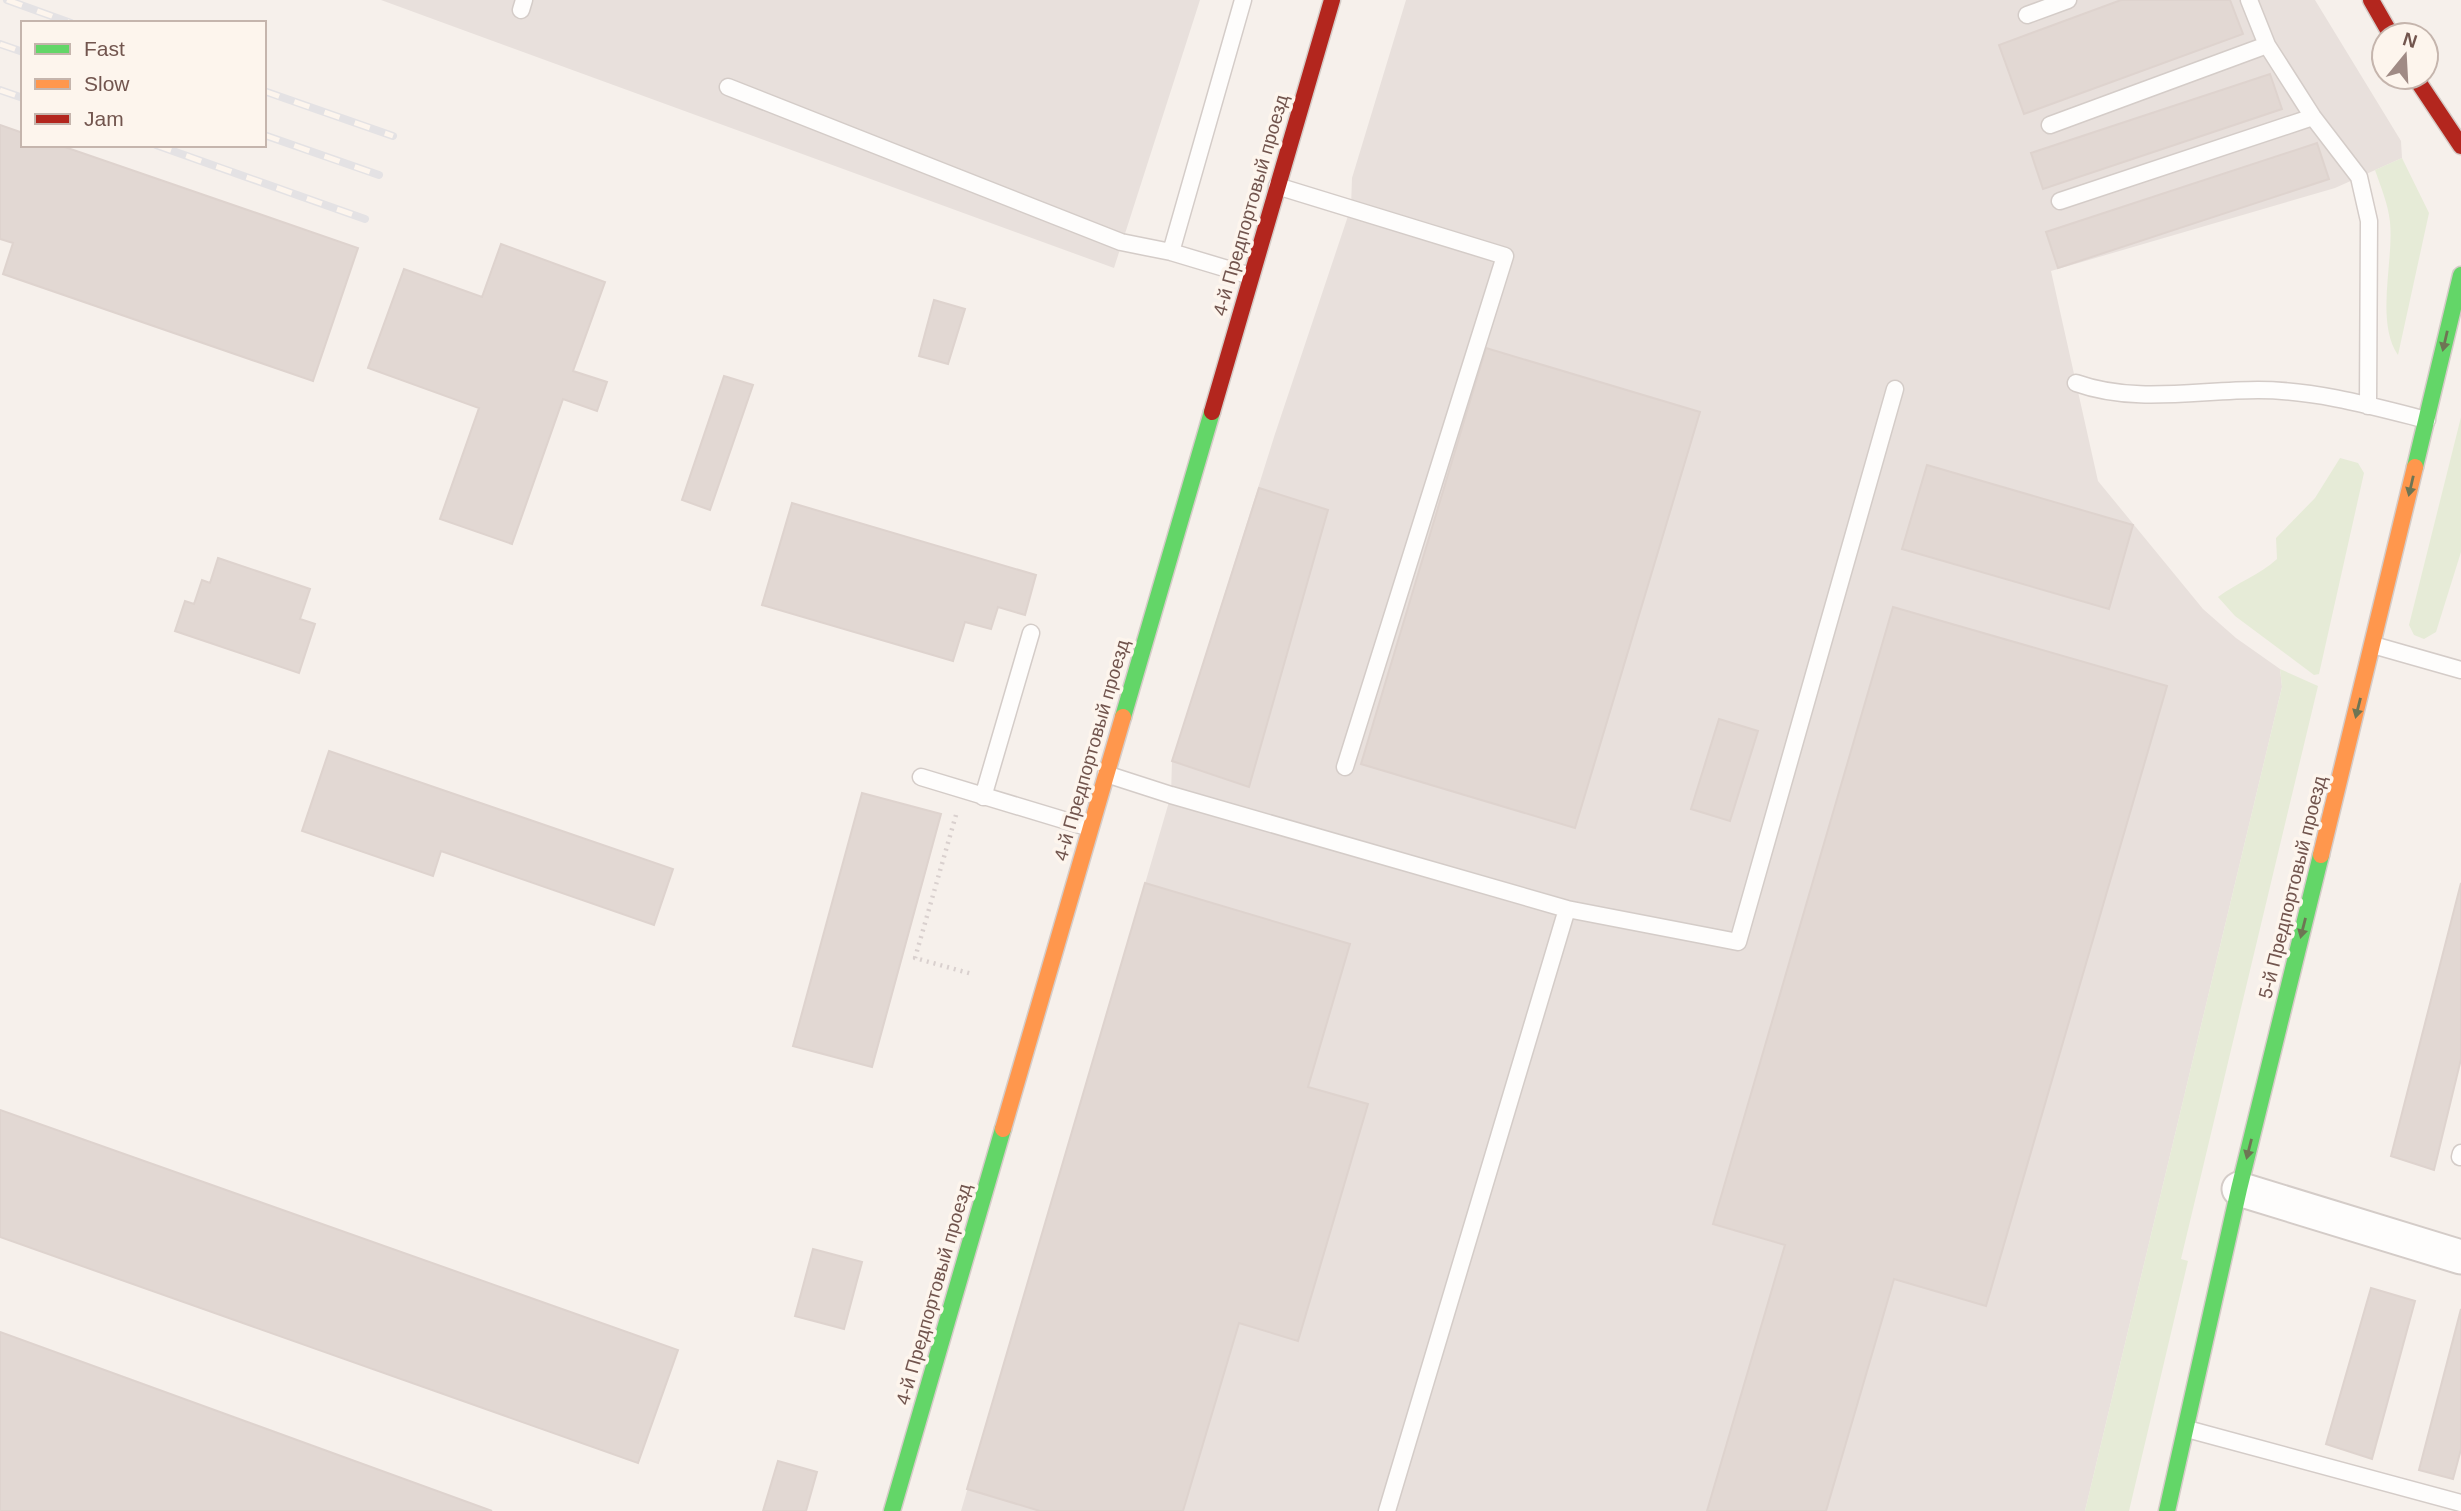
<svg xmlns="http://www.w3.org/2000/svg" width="2461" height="1511" viewBox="0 0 2461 1511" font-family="Arial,sans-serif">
  <rect width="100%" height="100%" fill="#f6f0eb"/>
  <!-- industrial -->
  <path fill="#e8e0dc" d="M381,0h819l-86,268z
    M1406,0h909l86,141 1,17 -67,30 -284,83 47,210 105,128 33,29 44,31 2,18 -197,824h-1124l210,-716 1,-34 103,-327 76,-227 1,-29z"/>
  <!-- green -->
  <path fill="#e6ebd7" d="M2402,158l27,55 -31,142c-23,-34 -4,-93 -8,-133 -2,-19 -9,-34 -15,-52z
    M2461,417v135l-25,80 -12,7 -10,-4 -5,-10z
    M2340,458l18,5 6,10 -45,201 -5,1 -79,-59 -17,-19c20,-15 40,-21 59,-38l-1,-21 39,-40z
    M2280,669l38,17 -137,573 7,2 -59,250h-44l197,-824z"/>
  <!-- building -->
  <path fill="#e2d8d3" stroke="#ded3ce" stroke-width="2" d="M2121,0h109l13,34 -219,80 -25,-69z
    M2270,74l12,35 -239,80 -12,-36z
    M0,125l23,8v12h36l299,103 -45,133 -310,-107 10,-31 -13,-4z
    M2317,143l12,36 -271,89 -12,-36z
    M501,244l104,38 -32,89 34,11 -10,29 -34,-12 -51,145 -72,-25 39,-111 -111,-40 36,-99 78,28z
    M934,300l31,9 -17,55 -29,-8z
    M1486,348l214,64 -125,416 -214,-64z
    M724,376l29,9 -43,125 -28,-10z
    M1927,465l206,60 -24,84 -207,-60z
    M1259,488l69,22 -79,277 -77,-26z
    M792,503l244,72 -11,40 -27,-8 -7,22 -26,-7 -12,39 -191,-56z
    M218,558l92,31 -10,30 15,5 -16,49 -124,-42 10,-30 9,3 8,-24 8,3z
    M1893,607l274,79 -181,620 -92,-27 -68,232h-119l78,-266 -72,-21z
    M1719,719l39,12 -28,90 -39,-12z
    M329,751l344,118 -19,56 -213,-74 -8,25 -131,-45z
    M862,793l79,21 -69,253 -79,-21z
    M1145,883l205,61 -42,143 60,17 -70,237 -59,-18 -56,188h-143l-73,-22z
    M2461,883v176l-27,111 -43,-14z
    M0,1110l678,240 -40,113 -638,-226z
    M813,1249l49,13 -18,67 -49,-13z
    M2371,1288l44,13 -43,158 -46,-15z
    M2461,1309v140l-8,30 -34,-9z
    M0,1332l492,179h-492z
    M778,1461l39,11 -11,39h-43z"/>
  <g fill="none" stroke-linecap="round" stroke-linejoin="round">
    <!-- lane casing -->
    <g stroke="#d4ccc8" stroke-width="19">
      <path id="lane" d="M2249,0l18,45 46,72 46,60 10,44 -1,185
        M521,10l3,-10
        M2027,15l41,-15
        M728,87l393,155 50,10 80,24
        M2050,125l217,-80
        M1277,186l228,70 -160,511
        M2060,201l253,-84
        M1171,252l72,-252
        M2076,383c59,21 121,7 182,7 57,0 114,16 169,30
        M2373,645l88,25
        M1106,774l65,21 396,114 171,33 157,-553
        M921,777l169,51
        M983,797l48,-164
        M2460,1157l1,-4
        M2187,1429l274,74
        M1387,1511l180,-602"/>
    </g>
    <!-- street casing -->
    <g stroke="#d4ccc8" stroke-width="37">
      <path id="street" d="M2239,1189l222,68"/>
    </g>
    <!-- fast casing -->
    <g stroke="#d5ccc8" stroke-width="19">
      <path id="fast" d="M2415,467l46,-192
        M1123,717l89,-305
        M892,1511l111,-382
        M2167,1511l72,-322 82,-334"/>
    </g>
    <!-- slow casing -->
    <g stroke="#d5ccc8" stroke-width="19">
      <path id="slow" d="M2321,855l94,-388
        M1003,1129l120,-412"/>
    </g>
    <!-- jam casing -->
    <g stroke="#d5ccc8" stroke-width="19">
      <path id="jam" d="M2371,0l20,35
        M2415,77l46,69
        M1212,412l120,-412"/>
    </g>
    <!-- path -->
    <path stroke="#d9d0ce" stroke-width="4.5" stroke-dasharray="2 5" stroke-linecap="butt" d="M956,815l-41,143 57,16"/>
    <!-- lane -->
    <use href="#lane" stroke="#fefdfc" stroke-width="16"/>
    <!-- street -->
    <use href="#street" stroke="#fefdfc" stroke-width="33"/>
    <!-- fast -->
    <use href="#fast" stroke="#63d668" stroke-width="16"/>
    <!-- slow -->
    <use href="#slow" stroke="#ff974d" stroke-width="16"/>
    <!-- jam -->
    <use href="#jam" stroke="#b3261e" stroke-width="16"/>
    <!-- rail casing -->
    <g stroke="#e4e2e4" stroke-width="8">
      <path id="rail" d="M7,0l64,23
        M0,44l23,8
        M0,90l23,8
        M264,91l129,45
        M264,135l115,40
        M156,145l209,74"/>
    </g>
    <!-- rail -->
    <use href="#rail" stroke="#fdf5ed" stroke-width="5" stroke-dasharray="16" stroke-linecap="butt"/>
  </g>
  <!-- one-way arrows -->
  <defs><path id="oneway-solid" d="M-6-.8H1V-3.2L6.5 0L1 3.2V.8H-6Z" transform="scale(1.75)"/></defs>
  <g fill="#6e7554">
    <use href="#oneway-solid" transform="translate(2445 341) rotate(103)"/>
    <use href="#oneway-solid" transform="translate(2411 486) rotate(103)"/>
    <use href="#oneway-solid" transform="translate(2358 708) rotate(104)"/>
    <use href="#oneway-solid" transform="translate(2303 928) rotate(104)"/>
    <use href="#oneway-solid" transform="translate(2249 1149) rotate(104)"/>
  </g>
  <g text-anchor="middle" stroke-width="7" stroke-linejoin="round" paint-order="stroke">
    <!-- street labels -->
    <g font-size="19" fill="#72554e" stroke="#fdf5ed">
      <text transform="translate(1250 205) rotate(-74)" y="7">4-й Предпортовый проезд</text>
      <text transform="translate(1091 750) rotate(-74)" y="7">4-й Предпортовый проезд</text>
      <text transform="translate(2292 887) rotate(-76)" y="7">5-й Предпортовый проезд</text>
      <text transform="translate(933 1294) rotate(-74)" y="7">4-й Предпортовый проезд</text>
    </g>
  </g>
  <!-- legend -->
  <rect x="21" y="21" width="245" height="126" fill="#fdf5ed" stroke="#c5b5ad" stroke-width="2"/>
  <rect x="35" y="44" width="35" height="10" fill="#63d668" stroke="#c5b5ad" stroke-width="2"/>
  <text x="84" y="56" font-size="21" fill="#72554e">Fast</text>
  <rect x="35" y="79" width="35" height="10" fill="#ff974d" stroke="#c5b5ad" stroke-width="2"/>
  <text x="84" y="91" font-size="21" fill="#72554e">Slow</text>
  <rect x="35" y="114" width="35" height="10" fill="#b3261e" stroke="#c5b5ad" stroke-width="2"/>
  <text x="84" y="126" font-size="21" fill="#72554e">Jam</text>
  <!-- north arrow -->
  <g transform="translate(2405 56) rotate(18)"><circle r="33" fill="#fdf5ed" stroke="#c5b5ad" stroke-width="2"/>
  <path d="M0-5L12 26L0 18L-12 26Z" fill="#a08b85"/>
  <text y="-10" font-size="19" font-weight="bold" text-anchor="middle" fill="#72554e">N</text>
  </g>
</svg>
